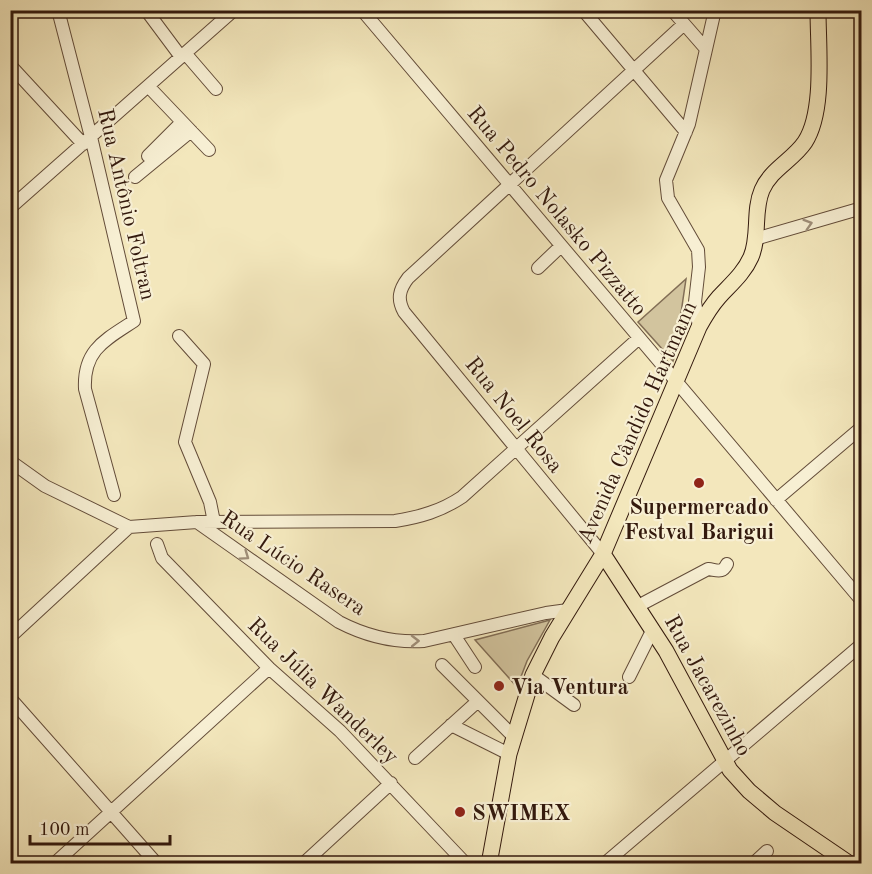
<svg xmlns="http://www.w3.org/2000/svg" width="872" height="874" viewBox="0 0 872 874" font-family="'Old Standard TT',serif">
  <rect width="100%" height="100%" fill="#f3e7bc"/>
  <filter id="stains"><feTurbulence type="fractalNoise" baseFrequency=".00333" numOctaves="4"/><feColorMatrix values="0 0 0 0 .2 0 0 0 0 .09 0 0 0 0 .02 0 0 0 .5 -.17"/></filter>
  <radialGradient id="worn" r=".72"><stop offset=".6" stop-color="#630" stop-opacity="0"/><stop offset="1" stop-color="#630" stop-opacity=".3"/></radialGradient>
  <!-- green -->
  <path fill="#d2c49e" stroke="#826e56" stroke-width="1.5" d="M686,279l-5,34 3,14 -11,34 -35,-39z
    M550,620l-23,41 -10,26 -42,-47z"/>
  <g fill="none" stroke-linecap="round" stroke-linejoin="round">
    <!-- minor casing -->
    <g stroke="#634c39" stroke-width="14">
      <path id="minor" d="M58,10l33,127 43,184c-29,19 -51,29 -49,68l29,106
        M146,10l35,47
        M362,10l500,591
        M583,10l103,122
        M672,10l34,39
        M185,53l31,36
        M10,65l73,79
        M148,86l61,64
        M148,156l34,-34
        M135,177l56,-46
        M10,208l224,-198
        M755,239l107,-31
        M538,268l23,-22
        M699,327l-4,-25 4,-35 -1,-17 -30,-52 -2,-18 23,-56 26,-114
        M179,336l25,28 -19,78 25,60 4,20
        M10,461l35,25 84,41 68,-5 198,-1c25,-4 46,-10 67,-24l177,-159
        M776,500l86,-73
        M197,522l142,100c27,14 55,21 85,19l122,-28 22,-3
        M157,544l5,14 107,110 71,63 126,133
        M603,554l-199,-242c-7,-13 -5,-22 4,-34l276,-254
        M638,606l70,-37c9,1 14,5 19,-5
        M454,635l21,32
        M10,637l119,-110
        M442,665l72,72
        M533,675l41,30
        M629,677l24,-48
        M10,698l147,166
        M451,725l58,29
        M415,758l63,-57
        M54,864l215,-196
        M303,864l88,-81
        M604,864l258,-220
        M753,864l14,-13
        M856,864l6,-5"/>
    </g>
    <!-- major casing -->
    <g stroke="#33190d" stroke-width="17">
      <path id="major" d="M603,554l63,97 64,119 19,21 26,22 75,51
        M489,864l20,-110 24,-79 19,-38 51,-83 96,-227c6,-11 12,-21 20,-30 12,-13 25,-24 32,-40 9,-21 2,-46 11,-67 9,-21 31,-30 43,-48 20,-31 13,-94 13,-132"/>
    </g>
    <!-- minor -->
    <use href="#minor" stroke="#f7efd3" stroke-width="12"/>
    <!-- major -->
    <use href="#major" stroke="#f3e7bc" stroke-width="15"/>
  </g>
  <!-- one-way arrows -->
  <defs><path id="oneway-chevron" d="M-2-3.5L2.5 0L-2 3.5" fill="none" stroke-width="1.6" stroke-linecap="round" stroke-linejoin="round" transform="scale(1.5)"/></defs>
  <g stroke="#9f8f7a">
    <use href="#oneway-chevron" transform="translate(808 224) rotate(-17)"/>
    <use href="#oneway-chevron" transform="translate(245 556) rotate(35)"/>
    <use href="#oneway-chevron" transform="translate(415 641) rotate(-1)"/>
  </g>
  <!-- markers -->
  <g fill="#8f2418" stroke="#f7efd3" stroke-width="2">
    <circle cx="699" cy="483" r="6"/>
    <circle cx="499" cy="686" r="6"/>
    <circle cx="460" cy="812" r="6"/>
  </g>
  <g text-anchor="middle" stroke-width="4.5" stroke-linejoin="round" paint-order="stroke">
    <!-- street labels -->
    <g font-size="22" fill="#33190d" stroke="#f7efd3">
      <text transform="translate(128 204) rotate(77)" y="8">Rua Antônio Foltran</text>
      <text transform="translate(558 210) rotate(50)" y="8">Rua Pedro Nolasko Pizzatto</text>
      <text transform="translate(515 414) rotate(51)" y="8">Rua Noel Rosa</text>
      <text transform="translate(636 422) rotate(-66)" y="8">Avenida Cândido Hartmann</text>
      <text transform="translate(294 562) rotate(34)" y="8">Rua Lúcio Rasera</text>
      <text transform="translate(709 685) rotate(61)" y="8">Rua Jacarezinho</text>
      <text transform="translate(324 690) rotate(44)" y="8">Rua Júlia Wanderley</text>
    </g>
    <!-- poi labels -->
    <g font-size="22" font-weight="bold" fill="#33190d" stroke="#f7efd3" text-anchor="start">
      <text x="699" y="514" text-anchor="middle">Supermercado<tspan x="699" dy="25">Festval Barigui</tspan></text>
      <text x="511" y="694">Via Ventura</text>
      <text x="472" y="820">SWIMEX</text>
    </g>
  </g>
  <!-- margin -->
  <rect width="872" height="874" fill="none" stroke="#f3e7bc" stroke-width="36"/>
  <rect x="12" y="12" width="848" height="850" fill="none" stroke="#33190d" stroke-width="3"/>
  <rect x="18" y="18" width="836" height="838" fill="none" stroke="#33190d" stroke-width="1.5"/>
  <!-- scale -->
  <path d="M30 835v9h140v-9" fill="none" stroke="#33190d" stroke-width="3"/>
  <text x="39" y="835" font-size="18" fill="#33190d" stroke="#f7efd3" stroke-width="4.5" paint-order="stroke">100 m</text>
  <rect width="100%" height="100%" filter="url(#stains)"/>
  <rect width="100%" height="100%" fill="url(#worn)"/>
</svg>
